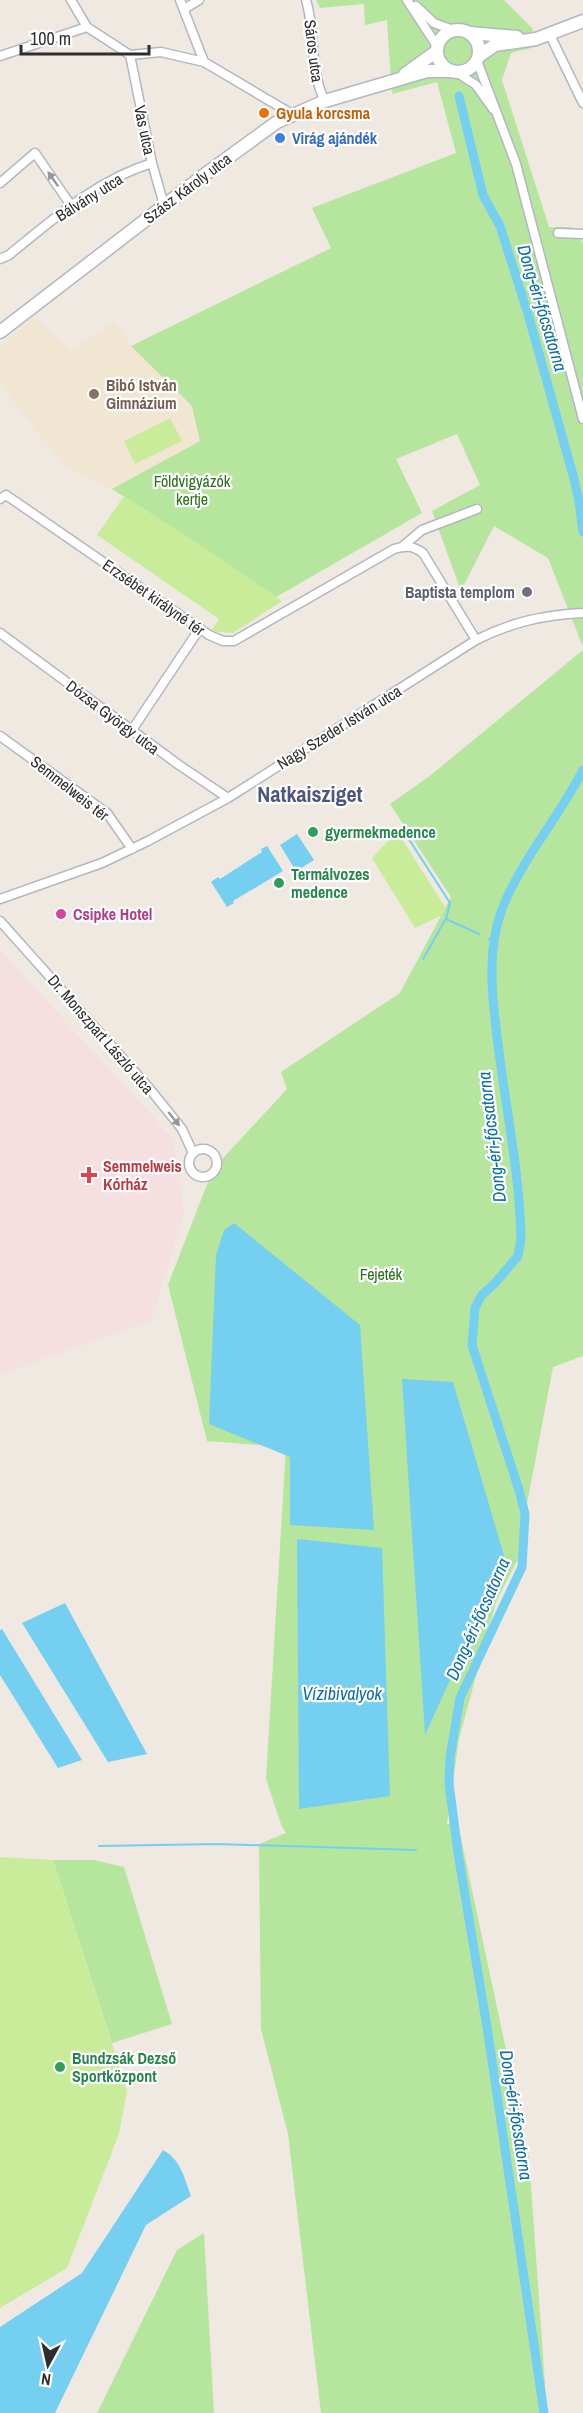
<svg xmlns="http://www.w3.org/2000/svg" width="583" height="2413" viewBox="0 0 583 2413" font-family="'Archivo Narrow',sans-serif">
  <rect width="100%" height="100%" fill="#efe9e1"/>
  <!-- education -->
  <path fill="#f0e6d1" d="M34,317l38,34 42,-29 17,24 61,60 8,36 -88,47 -49,-25 -63,-81v-37z"/>
  <!-- medical -->
  <path fill="#f5dfe0" d="M0,950l173,189 11,73 -33,109 -151,53z"/>
  <!-- green -->
  <path fill="#b6e59e" d="M316,0h188l28,28 7,18 -28,7 -9,27 47,147h23l11,16v404l-35,-89 -54,-32 -33,65 -29,-80 48,-26 -23,-51 -61,25 26,54 -146,84 -164,-108 88,-48 -8,-35 -61,-60 200,-98 -19,-40 144,-55 -19,-71 -45,12 -5,-74 -22,5 -1,-21 -44,4z
    M583,650v706l-30,11 -26,137 -8,6 9,29 -32,63 -37,137 -12,85h11l71,334 18,255h-226l-33,-279 -27,-105 -2,-185 27,-11 -4,-6 -16,-48 20,-332 -79,-6 -39,-156 45,-116 74,-80 -6,-17 119,-79 51,-96 -61,-93 41,-29z
    M53,1860h41l30,7 48,157 -60,19z
    M204,2233l10,180h-117l80,-163z"/>
  <!-- pitch -->
  <path fill="#c9ec9a" d="M170,418l12,23 -47,23 -11,-23z
    M124,496l78,50 80,55 -49,32 -22,-2 8,-12 -122,-84z
    M397,831l48,76 -3,8 -27,13 -43,-70z
    M0,1857l53,3 74,231 -8,43 -52,134 -67,40z"/>
  <!-- water -->
  <path fill="#75cff0" d="M297,834l17,26 -18,11 -16,-26z
    M267,846l16,25 -50,30 1,2 -7,4 -16,-25 7,-5 2,2 42,-27 -1,-3z
    M234,1223l126,102 14,205 -84,-5v-68l-81,-33 7,-169 8,-25z
    M402,1379l51,3 52,177 -80,176z
    M297,1539l85,9 8,248 -91,13z
    M65,1603l82,151 -39,8 -86,-139z
    M2,1629l80,131 -24,8 -58,-93v-45z
    M163,2150c18,10 21,27 28,46l-45,29 -91,188h-55v-86l82,-54z"/>
  <g fill="none" stroke-linecap="round" stroke-linejoin="round">
    <!-- stream -->
    <path stroke="#75cff0" stroke-width="2" d="M403,830l47,73 -4,16 33,15
      M489,939l6,2
      M423,959l22,-39
      M99,1846l118,-2 199,6"/>
    <!-- canal -->
    <path stroke="#75cff0" stroke-width="9" d="M459,96l24,99 17,31 28,88 45,161 6,26 4,31
      M544,2413l-57,-386 -29,-174 -9,-70 1,-26 10,-59 62,-131 3,-53 -6,-24 -47,-145 3,-37 6,-12 15,-14 22,-26 3,-17c-1,-57 -12,-115 -20,-172 -6,-48 -17,-108 0,-155 19,-51 57,-93 82,-142"/>
    <!-- minor casing -->
    <g stroke="#b4b7c1" stroke-width="11">
      <path id="minor" d="M71,0l16,27
        M180,0l24,62
        M306,0c10,32 3,71 19,101
        M407,0l30,46
        M416,6l18,17 19,7
        M184,9l15,-9
        M550,35l33,68
        M130,55l22,108 12,42
        M0,56l87,-29 43,28 31,-3 43,10 88,52
        M477,61l39,103 67,255
        M456,72l20,13 17,24
        M0,183l35,-30 35,51
        M558,233l25,1
        M0,259l9,-4c44,-36 88,-75 143,-92
        M0,499l6,-4 203,140 14,6h11l160,-92c13,-4 19,-3 29,4l53,87
        M403,546l19,-16 55,-21
        M0,633l179,132 49,33
        M132,730l68,-102
        M0,736l107,77 25,36
        M0,899l102,-36 46,-22 80,-43 248,-158c36,-18 67,-25 107,-27
        M0,921l149,167 33,41 11,24
        M189 1163a14 14 0 1 1 28 0a14 14 0 1 1-28 0Z"/>
    </g>
    <!-- secondary casing -->
    <g stroke="#b4b7c1" stroke-width="15">
      <path id="secondary" d="M437 51a21 21 0 1 1 42 0a21 21 0 1 1-42 0Z
        M470,33l47,4
        M479,56l16,-11 41,-6 47,-18
        M405,74l32,-23
        M0,332l204,-157 73,-53 48,-21 102,-30h24"/>
    </g>
    <!-- minor -->
    <use href="#minor" stroke="#fff" stroke-width="8"/>
    <!-- secondary -->
    <use href="#secondary" stroke="#fff" stroke-width="12"/>
  </g>
  <!-- one-way arrows -->
  <defs><path id="oneway-solid" d="M-6-.8H1V-3.2L6.5 0L1 3.2V.8H-6Z" transform="scale(1.5)"/></defs>
  <g fill="#969696">
    <use href="#oneway-solid" transform="translate(53 179) rotate(-125)"/>
    <use href="#oneway-solid" transform="translate(174 1119) rotate(51)"/>
  </g>
  <!-- markers -->
  <circle fill="#e8710a" stroke="#fff" stroke-width="2" cx="264" cy="113" r="6"/>
  <circle fill="#3f7fe0" stroke="#fff" stroke-width="2" cx="280" cy="138" r="6"/>
  <circle fill="#8d6e63" stroke="#fff" stroke-width="2" cx="94" cy="394" r="6"/>
  <circle fill="#6b7280" stroke="#fff" stroke-width="2" cx="527" cy="592" r="6"/>
  <g fill="#2e9e5b" stroke="#fff" stroke-width="2">
    <circle cx="313" cy="832" r="6"/>
    <circle cx="279" cy="883" r="6"/>
    <circle cx="60" cy="2067" r="6"/>
  </g>
  <circle fill="#d1479c" stroke="#fff" stroke-width="2" cx="61" cy="914" r="6"/>
  <path fill="#e0444e" stroke="#fff" stroke-width="2" d="M86 1166h6v6h6v6h-6v6h-6v-6h-6v-6h6z"/>
  <g text-anchor="middle" stroke-width="4.5" stroke-linejoin="round" paint-order="stroke">
    <!-- street labels -->
    <g font-size="16" fill="#2e2e2e" stroke="#fff">
      <text transform="translate(314 51) rotate(83)" y="6">Sáros utca</text>
      <text transform="translate(145 130) rotate(78)" y="6">Vas utca</text>
      <text transform="translate(187 188) rotate(-37)" y="6">Szász Károly utca</text>
      <text transform="translate(89 197) rotate(-32)" y="6">Bálvány utca</text>
      <text transform="translate(154 597) rotate(35)" y="6">Erzsébet királyné tér</text>
      <text transform="translate(113 717) rotate(37)" y="6">Dózsa György utca</text>
      <text transform="translate(339 727) rotate(-32)" y="6">Nagy Szeder István utca</text>
      <text transform="translate(70 788) rotate(38)" y="6">Semmelweis tér</text>
      <text transform="translate(101 1034) rotate(49)" y="6">Dr. Monszpart László utca</text>
    </g>
    <!-- food labels -->
    <g font-size="16" font-weight="bold" fill="#c56008" stroke="#fff" text-anchor="start">
      <text x="276" y="119">Gyula korcsma</text>
    </g>
    <!-- shop labels -->
    <g font-size="16" font-weight="bold" fill="#366cbe" stroke="#fff" text-anchor="start">
      <text x="292" y="144">Virág ajándék</text>
    </g>
    <!-- education labels -->
    <g font-size="16" font-weight="bold" fill="#785e54" stroke="#fff" text-anchor="start">
      <text x="106" y="391">Bibó István<tspan x="106" dy="18">Gimnázium</tspan></text>
    </g>
    <!-- park labels -->
    <g font-size="16" fill="#2c6e1b" stroke="#fff">
      <text x="192" y="487">Földvigyázók<tspan x="192" dy="18">kertje</tspan></text>
      <text x="381" y="1280">Fejeték</text>
    </g>
    <!-- worship labels -->
    <g font-size="16" font-weight="bold" fill="#5b616d" stroke="#fff" text-anchor="end">
      <text x="515" y="598">Baptista templom</text>
    </g>
    <!-- leisure labels -->
    <g font-size="16" font-weight="bold" fill="#27864d" stroke="#fff" text-anchor="start">
      <text x="325" y="838">gyermekmedence</text>
      <text x="291" y="880">Termálvozes<tspan x="291" dy="18">medence</tspan></text>
      <text x="72" y="2064">Bundzsák Dezső<tspan x="72" dy="18">Sportközpont</tspan></text>
    </g>
    <!-- hotel labels -->
    <g font-size="16" font-weight="bold" fill="#b23c85" stroke="#fff" text-anchor="start">
      <text x="73" y="920">Csipke Hotel</text>
    </g>
    <!-- health labels -->
    <g font-size="16" font-weight="bold" fill="#be3a42" stroke="#fff" text-anchor="start">
      <text x="103" y="1172">Semmelweis<tspan x="103" dy="18">Kórház</tspan></text>
    </g>
    <!-- water labels -->
    <g font-size="18" font-style="italic" fill="#0d6fa3" stroke="#fff">
      <text transform="translate(542 308) rotate(73)" y="6">Dong-éri-főcsatorna</text>
      <text transform="translate(492 1137) rotate(-97)" y="6">Dong-éri-főcsatorna</text>
      <text transform="translate(478 1619) rotate(-66)" y="6">Dong-éri-főcsatorna</text>
      <text x="342" y="1700">Vízibivalyok</text>
      <text transform="translate(516 2115) rotate(81)" y="6">Dong-éri-főcsatorna</text>
    </g>
    <!-- district labels -->
    <g font-size="22" font-weight="bold" fill="#4d5680" stroke="#fff">
      <text x="310" y="802">Natkaisziget</text>
    </g>
  </g>
  <!-- north arrow -->
  <g transform="translate(48 2365) rotate(188)" stroke="#ffffff" stroke-width="4.5" paint-order="stroke">
  <path d="M0-4.5L10 22L0 15L-10 22Z" fill="#2e2e2e"/>
  <text y="-9" font-size="16" font-weight="bold" text-anchor="middle" fill="#2e2e2e">N</text>
  </g>
  <!-- scale -->
  <path d="M21 45v9h128v-9" fill="none" stroke="#2e2e2e" stroke-width="3"/>
  <text x="30" y="45" font-size="18" fill="#2e2e2e" stroke="#ffffff" stroke-width="4.5" paint-order="stroke">100 m</text>
</svg>
